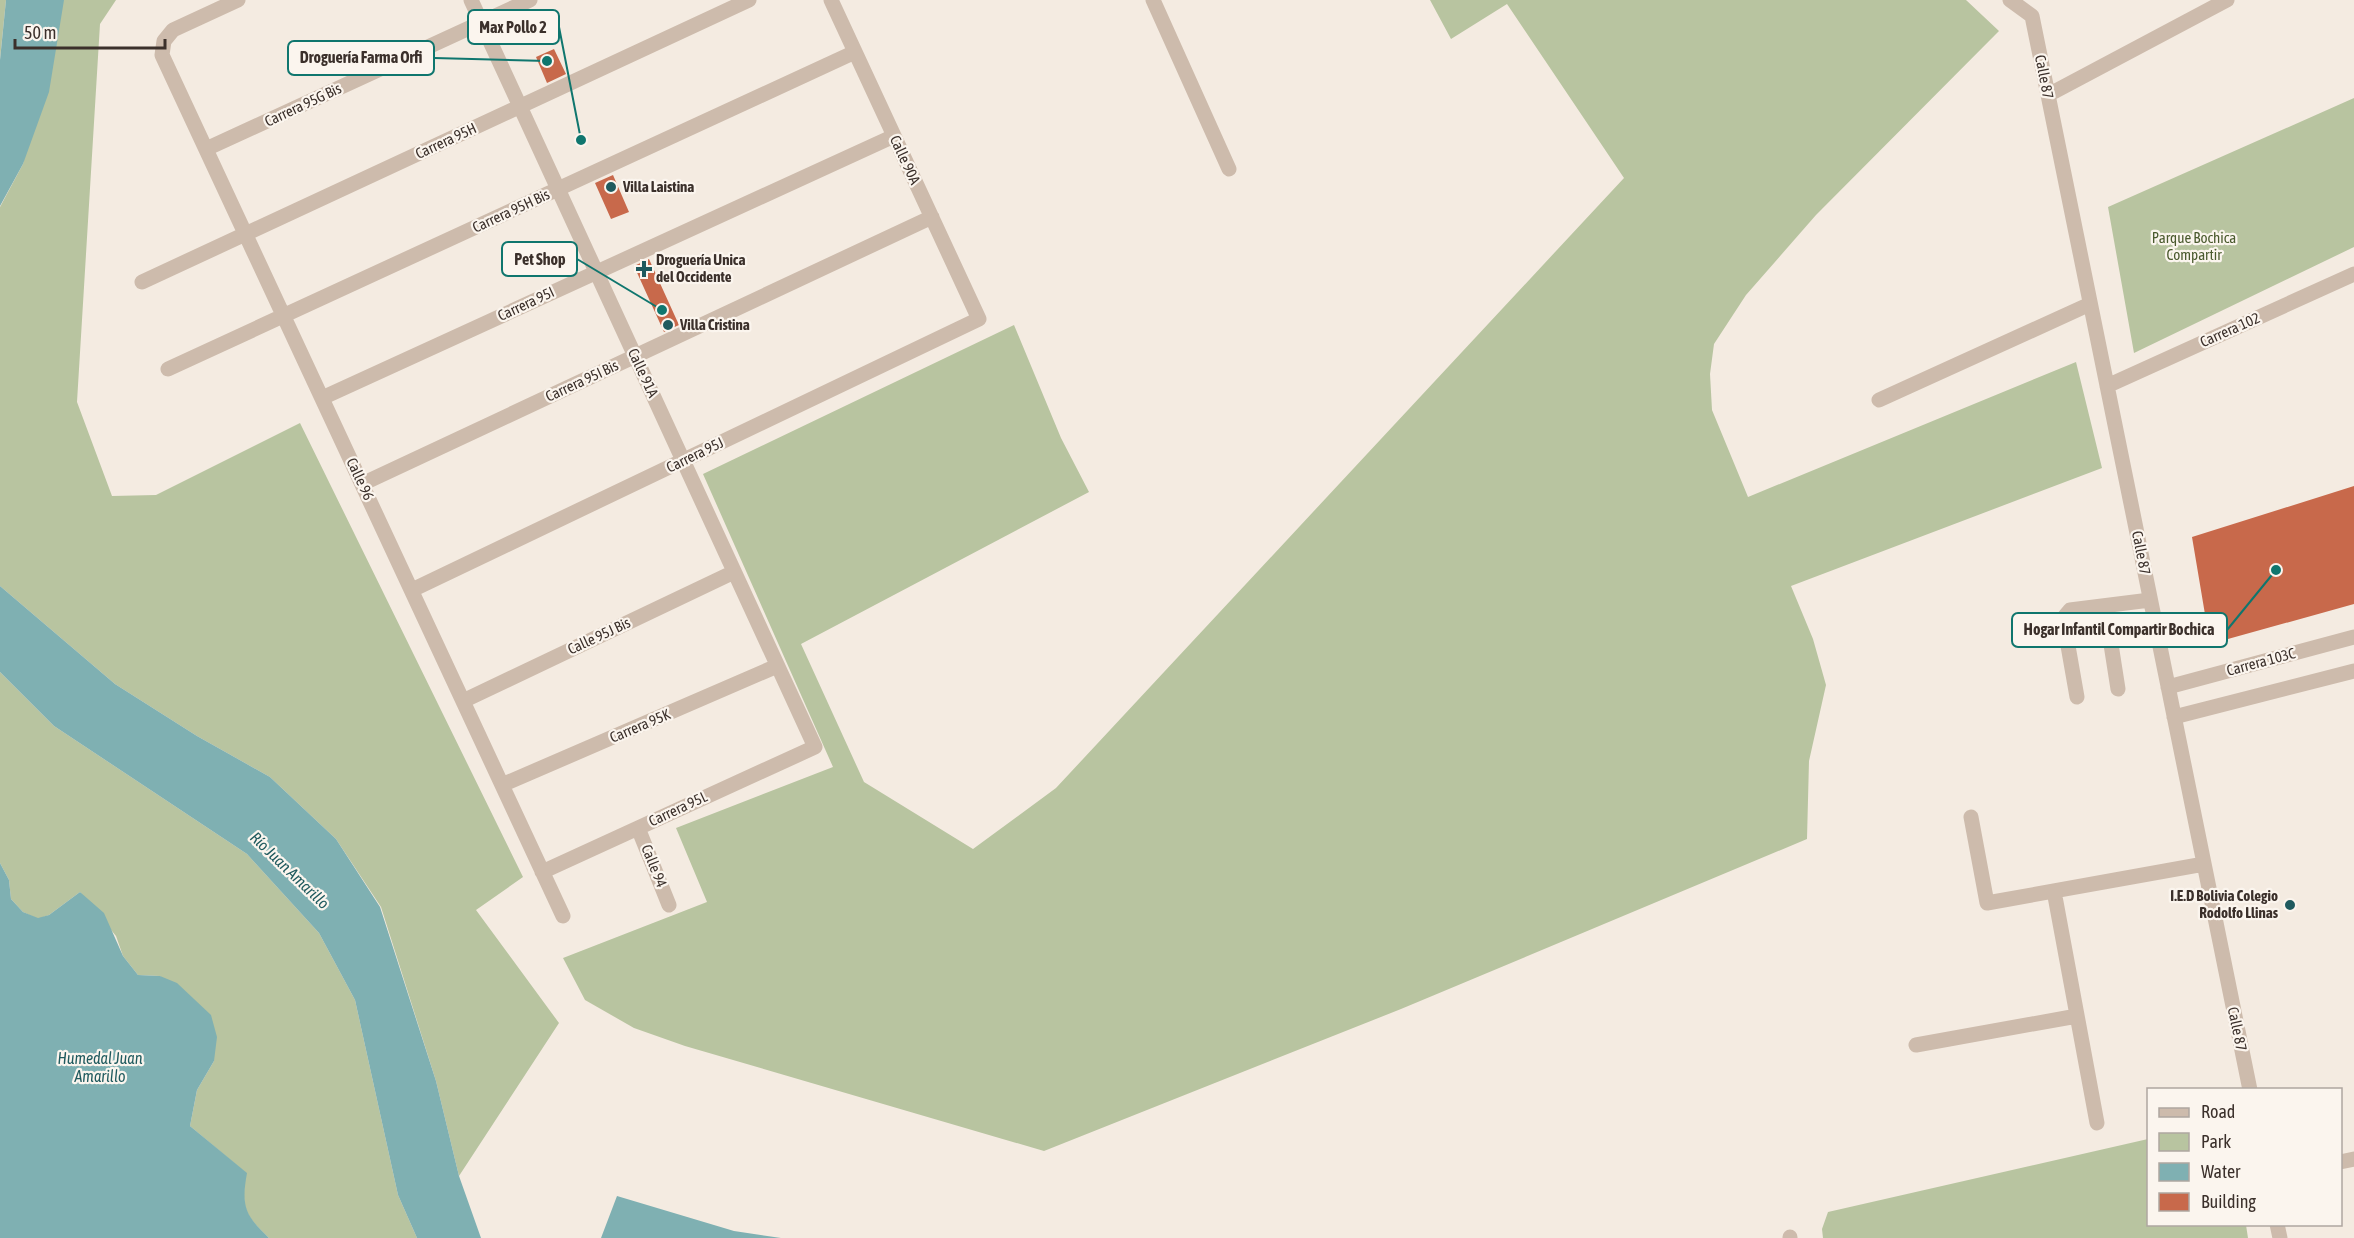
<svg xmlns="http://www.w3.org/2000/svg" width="2354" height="1238" viewBox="0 0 2354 1238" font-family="'Asap Condensed',sans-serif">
  <rect width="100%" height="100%" fill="#f4ebe1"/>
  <!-- green -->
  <path fill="#b8c4a0" d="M0,0h6l-6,59z
    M60,0h56l-16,24 -23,378 35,94 44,-1 144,-72 223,454 -47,33 83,113 -100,153 -23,-95 -55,-174 -45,-68 -66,-62 -73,-41 -82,-52 -115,-98v-379l23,-43z
    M1430,0h536l33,31 -183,184 -70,80 -32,49 -4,30 2,36 36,87 328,-135 26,106 -311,118 22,53 13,46 -17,76 -2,78 -406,170 -357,142 -359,-105 -51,-18 -49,-28 -22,-42 144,-56 -31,-74 157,-61 -130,-293 311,-149 47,113 28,54 -288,152 63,138 109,67 83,-61 568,-610 -117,-174 -56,35z
    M2354,98v149l-220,106 -26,-146z
    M0,672l54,54 193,128 72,79 36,67 43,195 19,43h-148c-25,-24 -28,-30 -23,-65l-56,-47 7,-36 17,-29 -54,-85 -22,-1 -15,-19 -7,-20 -36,-44 -31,23 -11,4 -15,-7 -12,-13 -2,-19 -9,-17z
    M2148,1139v85l98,1 2,13h-425l-1,-9 6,-17z"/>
  <!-- water -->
  <path fill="#7fb0b2" d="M6,0h58l-15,92 -26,72 -23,42v-146z
    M0,586l115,98 82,52 73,41 66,62 44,68 56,174 23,95 22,62h-64l-19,-43 -43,-195 -36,-67 -72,-79 -193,-128 -54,-54z
    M0,863l9,17 2,19 12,13 15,6 11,-3 31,-23 24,21 19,43 15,19 22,1 17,7 34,32 6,22 -3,24 -17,29 -7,36 57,47c-6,33 -2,42 22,65h-269z
    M617,1196l117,35 47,7h-180z"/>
  <!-- building -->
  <path fill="#c8694b" d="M554,49l12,25 -19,9 -11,-26z
    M613,175l16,37 -18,7 -16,-36z
    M649,259l30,66 -15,7 -30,-66z
    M2354,486v118l-144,40 -18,-107z"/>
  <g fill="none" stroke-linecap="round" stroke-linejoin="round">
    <!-- minor -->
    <path stroke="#cdbbac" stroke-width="15" d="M238,0l-65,30 -9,11 -2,14 401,861
      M471,0l344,747 -273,125
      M1153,0l76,169
      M2010,0l22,16 218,1074
      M2048,95l179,-95
      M206,149l324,-149
      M142,282l607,-282
      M168,369l687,-317
      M2107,386l247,-112
      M322,398l572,-262
      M1879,400l211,-96
      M362,484l570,-267
      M412,590l567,-271 -148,-319
      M2105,606l13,83
      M2168,687l186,-50
      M2077,697l-13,-74 1,-7 5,-6 80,-10
      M463,701l271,-129
      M2174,717l180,-46
      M502,785l275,-119
      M1971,817l16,86 217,-39
      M638,828l31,77
      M2054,891l43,232
      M1916,1045l161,-29
      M2340,1162l14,-3
      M2277,1224l3,14
      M1790,1237v1"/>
  </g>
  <!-- markers -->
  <g fill="#1f5a5e" stroke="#fbf5ee" stroke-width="2">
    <circle cx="611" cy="187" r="6"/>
    <path d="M641 260h6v6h6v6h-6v6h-6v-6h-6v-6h6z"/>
    <circle cx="668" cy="325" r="6"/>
    <circle cx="2290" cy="905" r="6"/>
  </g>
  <g text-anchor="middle" stroke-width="4.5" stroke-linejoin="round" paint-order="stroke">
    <!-- street labels -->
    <g font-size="15" fill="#3b302b" stroke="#fbf5ee">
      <text transform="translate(2044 77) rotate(79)" y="5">Calle 87</text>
      <text transform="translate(303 105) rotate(-25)" y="5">Carrera 95G Bis</text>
      <text transform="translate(446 141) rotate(-25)" y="5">Carrera 95H</text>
      <text transform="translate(905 160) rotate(65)" y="5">Calle 90A</text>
      <text transform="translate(511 211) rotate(-25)" y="5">Carrera 95H Bis</text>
      <text transform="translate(526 304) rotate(-25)" y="5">Carrera 95I</text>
      <text transform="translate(2230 330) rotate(-24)" y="5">Carrera 102</text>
      <text transform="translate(643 373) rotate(65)" y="5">Calle 91A</text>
      <text transform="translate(582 381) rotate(-25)" y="5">Carrera 95I Bis</text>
      <text transform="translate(695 455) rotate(-26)" y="5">Carrera 95J</text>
      <text transform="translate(360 479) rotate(65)" y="5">Calle 96</text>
      <text transform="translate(2141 553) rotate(79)" y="5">Calle 87</text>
      <text transform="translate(599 636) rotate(-25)" y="5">Calle 95J Bis</text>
      <text transform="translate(2261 662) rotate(-15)" y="5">Carrera 103C</text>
      <text transform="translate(640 726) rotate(-23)" y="5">Carrera 95K</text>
      <text transform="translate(678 809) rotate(-25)" y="5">Carrera 95L</text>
      <text transform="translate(654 866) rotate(68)" y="5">Calle 94</text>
      <text transform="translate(2237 1029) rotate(78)" y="5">Calle 87</text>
    </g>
    <!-- poi labels -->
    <g font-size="15" font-weight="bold" fill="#3b302b" stroke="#fbf5ee" text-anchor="start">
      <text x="623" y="192">Villa Laistina</text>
      <text x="656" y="265">Droguería Unica<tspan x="656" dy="17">del Occidente</tspan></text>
      <text x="680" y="330">Villa Cristina</text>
      <text x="2278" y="901" text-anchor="end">I.E.D Bolivia Colegio<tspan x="2278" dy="17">Rodolfo Llinas</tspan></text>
    </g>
    <!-- park labels -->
    <g font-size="15" fill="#4a5a2e" stroke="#fbf5ee">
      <text x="2194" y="243">Parque Bochica<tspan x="2194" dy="17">Compartir</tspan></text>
    </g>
    <!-- water labels -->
    <g font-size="16" font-style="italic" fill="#1f5a5e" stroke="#fbf5ee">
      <text transform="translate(290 870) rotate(44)" y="6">Río Juan Amarillo</text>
      <text x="100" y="1064">Humedal Juan<tspan x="100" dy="18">Amarillo</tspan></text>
    </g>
  </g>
  <!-- callouts -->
  <path fill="none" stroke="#0f766e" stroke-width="2" d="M581 140L559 27M547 61L434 58M662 310L577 259M2276 570L2227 630"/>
  <g fill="#0f766e" stroke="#fbf5ee" stroke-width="2">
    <circle cx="581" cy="140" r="6"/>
    <circle cx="547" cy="61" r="6"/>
    <circle cx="662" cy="310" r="6"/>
    <circle cx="2276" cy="570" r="6"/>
  </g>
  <g fill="#fbf5ee" stroke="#0f766e" stroke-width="2">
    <rect x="468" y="10" width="91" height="34" rx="6"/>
    <rect x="288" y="41" width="146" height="34" rx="6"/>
    <rect x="502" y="242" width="75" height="34" rx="6"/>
    <rect x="2012" y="613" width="215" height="34" rx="6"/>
  </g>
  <g font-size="16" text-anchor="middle" font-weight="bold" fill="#3b302b">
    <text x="513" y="33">Max Pollo 2</text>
    <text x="361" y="63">Droguería Farma Orfi</text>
    <text x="540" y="265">Pet Shop</text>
    <text x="2119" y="635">Hogar Infantil Compartir Bochica</text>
  </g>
  <!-- legend -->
  <rect x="2147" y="1088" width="195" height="138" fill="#fbf5ee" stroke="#aea6a0" stroke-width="1.5"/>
  <rect x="2159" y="1108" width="30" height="9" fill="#cdbbac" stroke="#aea6a0" stroke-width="1.5"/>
  <text x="2201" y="1118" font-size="18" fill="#3b302b">Road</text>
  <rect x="2159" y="1133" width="30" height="18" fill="#b8c4a0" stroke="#aea6a0" stroke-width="1.5"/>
  <text x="2201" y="1148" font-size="18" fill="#3b302b">Park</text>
  <rect x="2159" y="1163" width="30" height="18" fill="#7fb0b2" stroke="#aea6a0" stroke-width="1.5"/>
  <text x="2201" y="1178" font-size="18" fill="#3b302b">Water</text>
  <rect x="2159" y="1193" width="30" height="18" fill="#c8694b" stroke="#aea6a0" stroke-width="1.5"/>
  <text x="2201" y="1208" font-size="18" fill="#3b302b">Building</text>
  <!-- scale -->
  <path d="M15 39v9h150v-9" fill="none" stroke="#3b302b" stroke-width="3"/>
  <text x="24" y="39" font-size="18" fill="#3b302b" stroke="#fbf5ee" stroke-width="4.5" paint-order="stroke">50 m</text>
</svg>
